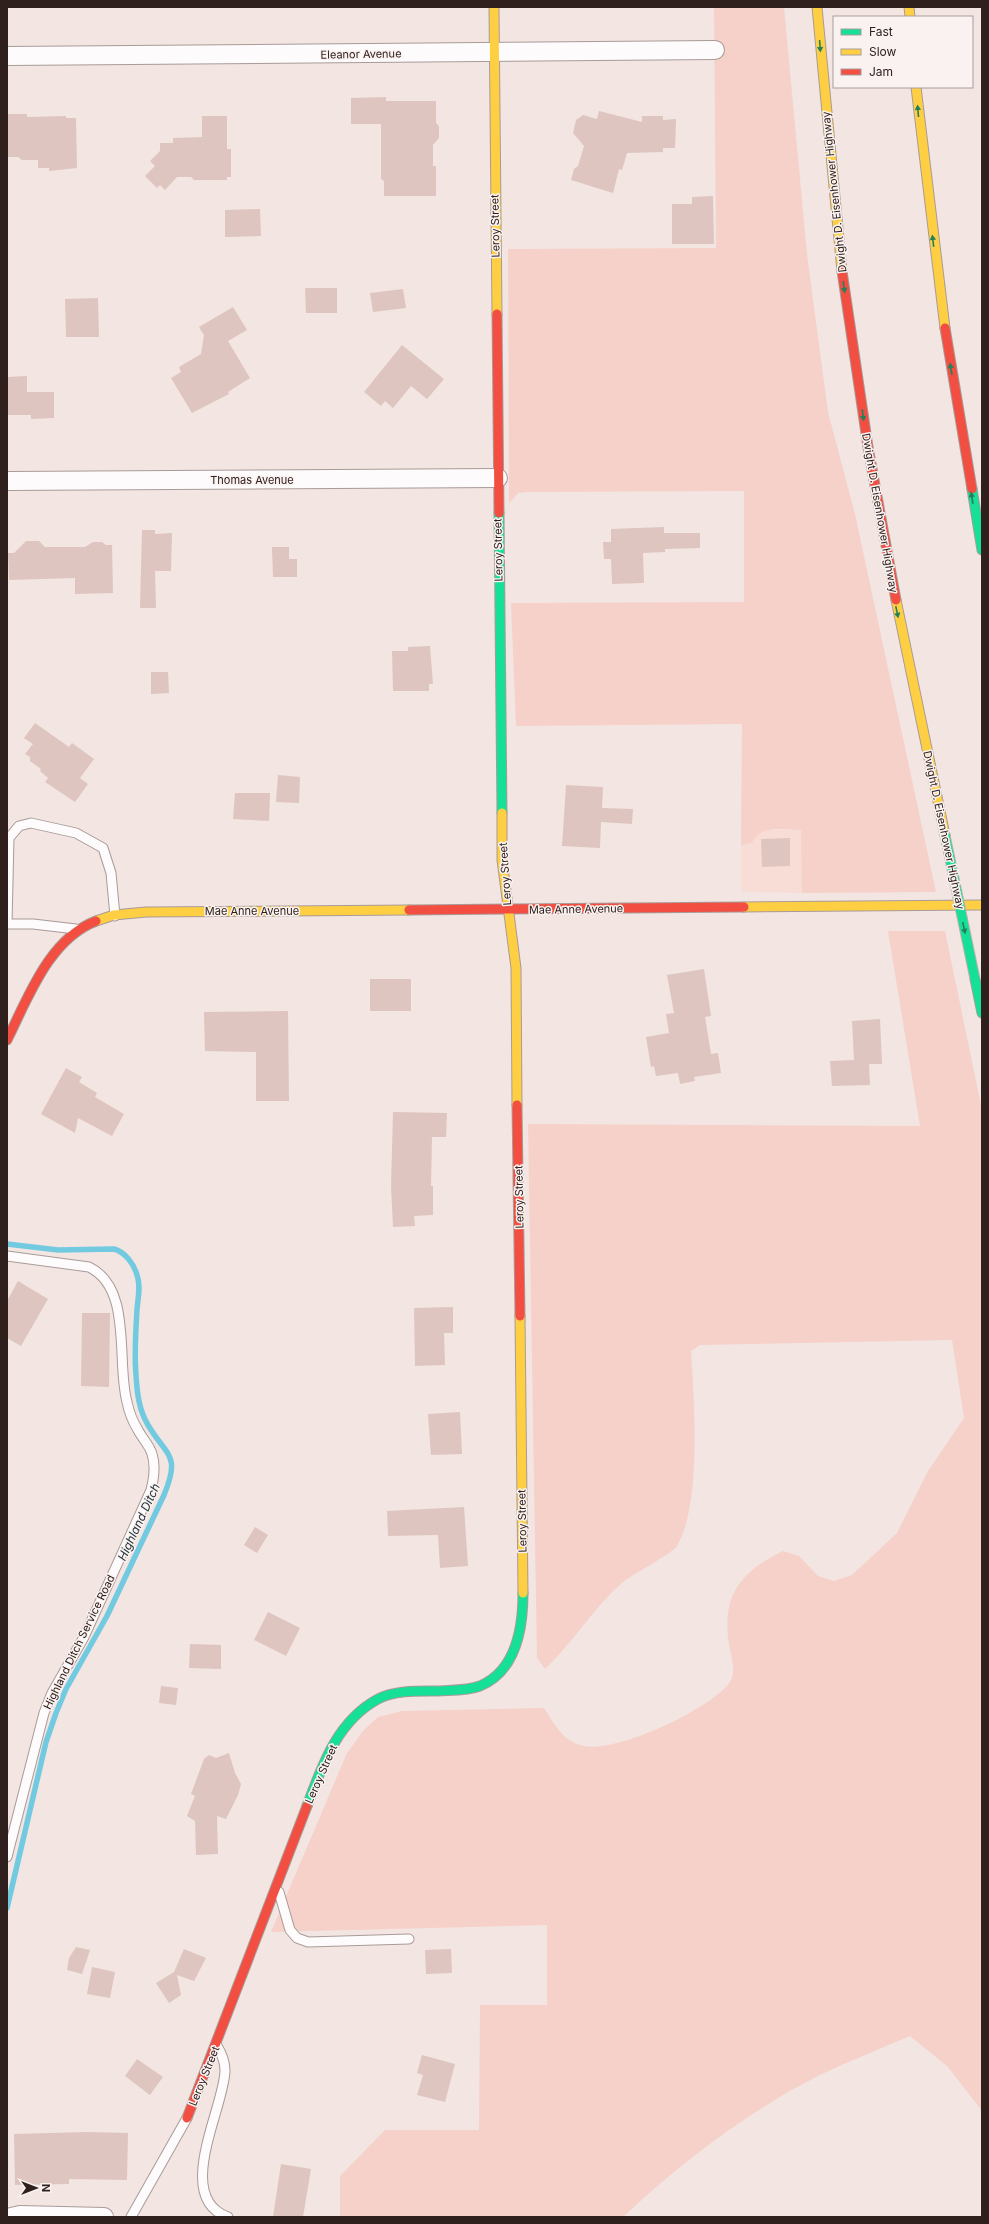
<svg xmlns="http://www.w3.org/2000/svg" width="989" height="2224" viewBox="0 0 989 2224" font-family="Inter,sans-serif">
  <rect width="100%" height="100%" fill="#f3e5e2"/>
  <!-- built -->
  <path fill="#f8dcd6" d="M765,830h37v63l-61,-1v-47l11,-2 3,-7z"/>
  <!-- green -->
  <path fill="#f6d1c9" d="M714,7h70l23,247 21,158 27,102 81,378 -134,1 -1,-63c-17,0 -41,-6 -49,13l-11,2 1,-121 -226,2 -5,-123 233,-1v-111l-218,1 -8,1 -9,10 -1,-254 208,-1z
    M888,931h57l37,179v1001l-35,-45 -37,-30c-30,13 -61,25 -90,39 -73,37 -137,86 -197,142h-283v-41l45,-46h94l1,-125h67v-80l-276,7 76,-179 16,-22 15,-14 24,-6 142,-3c11,17 19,34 40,38 33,7 127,-37 146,-64 6,-9 2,-23 0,-32 -10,-52 8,-77 53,-99l16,5 19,20 16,5 18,-6 45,-42 31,-62 36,-53 -12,-78 -252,5 -9,6c3,49 11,152 -14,195 -5,8 -45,28 -55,37 -29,25 -49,60 -77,86l-8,-11 -9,-534 392,2z"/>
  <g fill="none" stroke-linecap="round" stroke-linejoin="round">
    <!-- stream -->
    <path stroke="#72cae1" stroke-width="5.5" d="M7,1244l51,6 56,-1c11,3 20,15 23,26 4,11 1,23 0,34 -1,22 -3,44 -1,66 1,18 3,35 12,50 19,32 33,29 16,70l-57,121 -41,73 -10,24 -10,29 -39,166"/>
  </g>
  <!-- building -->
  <path fill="#dec5c0" d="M386,97v4h50v22l3,3v12l-6,7v21h3v30h-52v-15l-3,-2v-55h-30v-26z
    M599,111l43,11v-6h21v4l13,-1 -1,29h-12v4l-36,1 -5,17 -3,-1 -6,24 -42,-13 3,-11 4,-3 6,-20 -11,-13 3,-13 7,-5 14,4z
    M7,114h20v3l39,-1v2h10l1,50 -28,3v-3h-11v-8h-16l-4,-3h-11z
    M202,116h25v33h4v28h-4v3h-33l-3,-3h-14l-12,13 -5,-5 -3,3 -12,-12 10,-10 -5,-5 10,-10v-8h13v-5l29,-1z
    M713,196l1,48h-42v-40h20v-7z
    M260,209l1,27 -36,1v-27z
    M305,288h32v25h-31z
    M403,289l3,19 -33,4 -3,-19z
    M98,298l1,39h-33l-1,-38z
    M233,307l14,23 -19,11 22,37 -22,14 1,2 -37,19 -21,-35 10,-6 -2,-5 22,-13 3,-19 -5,-8z
    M402,345l42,34 -17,20 -16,-13 -18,22 -8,-7 -4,5 -17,-14z
    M27,376v16h27v26l-23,1v-4h-24v-38z
    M664,527v6h36v15l-35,1v3l-22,1 1,30 -32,1 -1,-25h-7l-1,-17h8v-13z
    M142,530h13v4l17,-1 -1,38h-16l1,37h-16z
    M26,541h13l6,6h40l8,-5h9l4,3h6l1,48 -38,1v-16l-66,2 -1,-27h6z
    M272,547h17v12h8v18h-24z
    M430,646l3,38h-4v7h-36l-1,-40h16v-4z
    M151,672h17l1,21 -18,1z
    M35,723l34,24 3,-4 22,16 -14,19 8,6 -13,18 -30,-20 3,-4 -8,-7 1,-2 -11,-8v-4l-5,-3 8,-10 -9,-6z
    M278,775l22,2 -1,26 -23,-1z
    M566,785l37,2 -1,21 31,1 -1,15 -31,-2 -1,26 -38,-2z
    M235,793h35l-1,28 -36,-2z
    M790,838v28l-28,1 -1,-28z
    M704,969l7,47 -6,1 6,37 7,-1 3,20 -27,4 1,4 -15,3 -2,-11 -22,3 -2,-10 -3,1 -5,-30 23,-4 -3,-19 8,-1 -7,-38z
    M370,979h41v32h-41z
    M288,1011l1,90h-33v-49l-51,-1 -1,-39z
    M880,1019l2,45h-13l1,21 -38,1 -2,-25 24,-1 -2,-39z
    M66,1068l16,9 -3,5 18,11 -2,4 29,17 -12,22 -34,-18 -3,15 -34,-19z
    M393,1112l54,1 -1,24h-14l-1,49h2v29l-19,1 1,10 -22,1 -2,-40z
    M18,1281l30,18 -27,47 -14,-8v-37z
    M453,1307v26h-9l1,32 -30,1 -1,-58z
    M82,1313h28l-1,74 -28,-1z
    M460,1412l2,42 -31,1 -3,-41z
    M464,1507l4,59 -28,2 -2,-33 -50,1 -1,-25z
    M255,1527l13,8 -11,18 -13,-8z
    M268,1612l32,16 -14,28 -32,-16z
    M190,1644l31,1v24l-32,-1z
    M161,1686l17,2 -2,17 -17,-2z
    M229,1753l6,20 6,11 -3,11 -12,24 -9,-3 1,38 -22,1 -1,-34 -8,-5 8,-20 -4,-2 13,-35 5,-4 7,3z
    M76,1947l14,3 -8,24 -15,-4 2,-12z
    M184,1949l22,9 -12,23 -17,-6 4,20 -12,8 -13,-20 18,-11z
    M451,1949l1,24 -26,1 -1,-24z
    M92,1967l23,5 -5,26 -23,-4z
    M422,2055l33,9 -10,38 -28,-7 6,-20 -6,-2z
    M137,2059l26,18 -13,18 -25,-19z
    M87,2132l41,1 -1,47 -58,-1v5l-54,1 -1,-51z
    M281,2164l30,5 -8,48h-30z"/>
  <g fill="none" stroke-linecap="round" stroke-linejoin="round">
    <!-- lane casing -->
    <g stroke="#a89b98" stroke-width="11">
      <path id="lane" d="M7,924l2,-86 10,-12 12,-3 45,10 27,15 8,25 4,43
        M7,924h26l43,5
        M7,1256l82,11c44,21 27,95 38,135 2,10 6,20 11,28 4,8 12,16 14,24 4,12 2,24 -1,36l-67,147 -32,56 -8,20 -37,144
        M279,1892l11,38 7,8 11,4 101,-3
        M217,2046c5,8 8,15 8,25 -1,37 -52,127 3,146
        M131,2217l56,-99"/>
    </g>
    <!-- street casing -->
    <g stroke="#a89b98" stroke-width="20">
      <path id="street" d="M7,56l708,-6
        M7,481l491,-3
        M11,2217l9,-2 84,2"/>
    </g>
    <!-- fast casing -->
    <g stroke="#a89b98" stroke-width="11">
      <path id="fast" d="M972,489l10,61
        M499,513l3,300
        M975,979l7,34
        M307,1806c15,-40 30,-85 71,-107 17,-9 41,-8 59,-8 14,-1 30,0 43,-5 36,-15 43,-58 43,-93"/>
    </g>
    <!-- slow casing -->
    <g stroke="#a89b98" stroke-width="11">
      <path id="slow" d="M494,7l3,307
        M817,7l25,264
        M909,7l1,10
        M916,87l29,241
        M896,600l49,235
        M502,813v47l14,108 1,137
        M744,907l238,-2
        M96,921l18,-6 32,-3 263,-2
        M520,1316l3,277"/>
    </g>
    <!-- jam casing -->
    <g stroke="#a89b98" stroke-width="11">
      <path id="jam" d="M842,271l26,176 28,153
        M497,314l2,199
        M945,328l27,161
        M409,910l335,-3
        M7,1040c21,-42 42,-101 89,-119
        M517,1105l3,211
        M187,2118l120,-312"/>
    </g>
    <!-- lane -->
    <use href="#lane" stroke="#fdfbfb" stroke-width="9"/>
    <!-- street -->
    <use href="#street" stroke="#fdfbfb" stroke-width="18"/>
    <!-- fast -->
    <use href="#fast" stroke="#16e098" stroke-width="9"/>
    <!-- slow -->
    <use href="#slow" stroke="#ffcf43" stroke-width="9"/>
    <!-- jam -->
    <use href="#jam" stroke="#f24e42" stroke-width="9"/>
    <!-- fast-bridge casing -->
    <g stroke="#c0afab" stroke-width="11" stroke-linecap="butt">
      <path id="fast-bridge" d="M945,835l30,144"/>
    </g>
    <!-- fast-bridge -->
    <use href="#fast-bridge" stroke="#16e098" stroke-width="9"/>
  </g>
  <!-- one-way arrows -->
  <defs><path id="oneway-solid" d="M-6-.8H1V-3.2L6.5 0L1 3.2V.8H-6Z"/></defs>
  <g fill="#22805a">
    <use href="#oneway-solid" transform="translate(820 46) rotate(86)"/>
    <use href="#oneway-solid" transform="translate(918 111) rotate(-95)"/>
    <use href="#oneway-solid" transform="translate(933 241) rotate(-97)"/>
    <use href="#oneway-solid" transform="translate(844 287) rotate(82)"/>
    <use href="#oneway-solid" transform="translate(951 369) rotate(-99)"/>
    <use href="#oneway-solid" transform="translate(863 415) rotate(82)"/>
    <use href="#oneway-solid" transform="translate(972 498) rotate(-100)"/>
    <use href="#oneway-solid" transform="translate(897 612) rotate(78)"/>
    <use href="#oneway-solid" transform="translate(964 928) rotate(78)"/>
  </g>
  <g text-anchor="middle" stroke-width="3" stroke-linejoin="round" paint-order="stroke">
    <!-- street labels -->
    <g font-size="11" fill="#2f201d" stroke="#faf2f0">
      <text transform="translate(361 54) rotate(-1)" y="4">Eleanor Avenue</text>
      <text transform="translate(834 192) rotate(-96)" y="4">Dwight D. Eisenhower Highway</text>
      <text transform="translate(495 226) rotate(-91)" y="4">Leroy Street</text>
      <text x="252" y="484">Thomas Avenue</text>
      <text transform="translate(880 513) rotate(80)" y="4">Dwight D. Eisenhower Highway</text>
      <text transform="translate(498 550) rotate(-91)" y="4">Leroy Street</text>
      <text transform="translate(944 830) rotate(78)" y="4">Dwight D. Eisenhower Highway</text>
      <text transform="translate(505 874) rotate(-94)" y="4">Leroy Street</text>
      <text transform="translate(576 909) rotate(-1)" y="4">Mae Anne Avenue</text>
      <text x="252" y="915">Mae Anne Avenue</text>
      <text transform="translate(519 1197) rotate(-91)" y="4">Leroy Street</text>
      <text transform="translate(522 1521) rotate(-91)" y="4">Leroy Street</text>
      <text transform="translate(79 1642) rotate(-64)" y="4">Highland Ditch Service Road</text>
      <text transform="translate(321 1774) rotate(-66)" y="4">Leroy Street</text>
      <text transform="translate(204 2076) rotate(-68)" y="4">Leroy Street</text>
    </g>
    <!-- water labels -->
    <g font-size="12" font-style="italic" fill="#1b3138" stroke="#faf2f0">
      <text transform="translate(139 1522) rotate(-65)" y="4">Highland Ditch</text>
    </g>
  </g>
  <!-- border -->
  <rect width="989" height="2224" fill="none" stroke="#2f201d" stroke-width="16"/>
  <!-- legend -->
  <rect x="833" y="16" width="140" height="72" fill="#faf2f0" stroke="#a99e9c"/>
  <rect x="841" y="29" width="20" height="6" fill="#16e098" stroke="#a99e9c"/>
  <text x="869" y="36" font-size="12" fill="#2f201d">Fast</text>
  <rect x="841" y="49" width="20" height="6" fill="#ffcf43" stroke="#a99e9c"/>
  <text x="869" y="56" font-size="12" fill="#2f201d">Slow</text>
  <rect x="841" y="69" width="20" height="6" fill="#f24e42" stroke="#a99e9c"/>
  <text x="869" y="76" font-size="12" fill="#2f201d">Jam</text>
  <!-- north arrow -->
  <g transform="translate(36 2188) rotate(90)" stroke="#faf2f0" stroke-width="3" paint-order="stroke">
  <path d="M0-3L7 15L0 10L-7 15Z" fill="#2f201d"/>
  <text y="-6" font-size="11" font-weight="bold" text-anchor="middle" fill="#2f201d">N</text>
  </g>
</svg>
